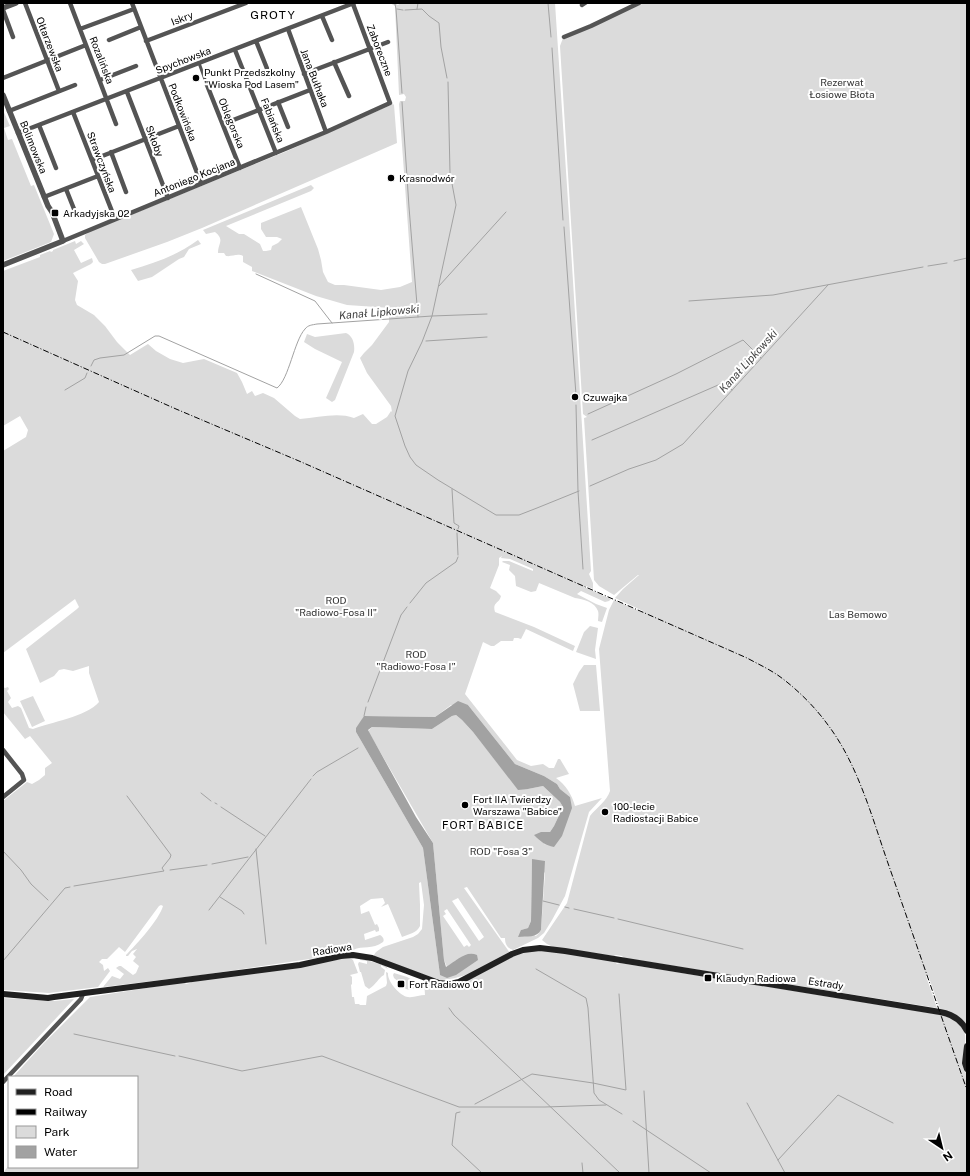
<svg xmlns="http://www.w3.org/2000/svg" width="970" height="1176" viewBox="0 0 970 1176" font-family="'Public Sans',sans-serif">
  <rect width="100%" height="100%" fill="#fff"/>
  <!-- green -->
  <path fill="#dbdbdb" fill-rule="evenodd" d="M390,3h5l3,2 2,-2h155l14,214 22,354 -2,3 4,9v6l-7,-3 -2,1 27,12 -2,2 -4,1 -24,-11 -4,3 19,10 11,4 -5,14 -4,-1c0,-3 1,-7 0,-10 -3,-9 -15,-12 -23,-13l-36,-15 -3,8 -5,1 -15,-6 -1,-10 -6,-6 1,-5 -8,-3 1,-1h6l24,10v-2l-23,-10 -9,-1 1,-2 -3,2v7l-9,23 6,3 5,5c-2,8 -9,6 -6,16l39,15 41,19 -2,5 -47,-22 -5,10 -3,-1h-4l-1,3h-12l-7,5h-3l-8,-4 -18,52 52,66 14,6 12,-2 6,4h5l4,-9h2l9,15 -13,4c10,7 16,17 19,28l27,-8 -13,14 -24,84 -13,24 -8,13 -6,5 -25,12c-6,-2 -8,-6 -8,-12h-4l-34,-51 -3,1 46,65c-23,12 -44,26 -70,27l-66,-23v-2l2,-3 7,-5 30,-10 5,-3 4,-5 2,-24 -3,-23 -2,1 1,22v21c-3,7 -11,8 -18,11l-14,-33 -7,3 4,-4 -2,-5 -12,1 -11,7 1,8 8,-3 6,14 2,-1 2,4v3l-3,1 -1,-2 -11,4 1,6 15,-5c2,1 5,4 3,7 -11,8 -20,3 -30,8l-4,-8 -1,1 4,7 -9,4 -141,21 -99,12 9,-11 8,3 4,-5 -8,-6 3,-2h2l12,9 3,-2 3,-7 -6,-5 3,-4 -3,-3 4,-5 -5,2 -4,5h-2v-1c10,-10 33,-35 37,-49l-2,-1 -2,1 -34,46 -6,-5 -12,12h-5l-3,3 4,3 1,6 4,-3 2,3 -12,16 -49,6 -46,-3v-189l24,-19 5,2 7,-4 6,-5v-7l7,-5 -22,-27 -5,3 -22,-27v-25l2,1 3,-1 1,2 -2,2 4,7 -3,4 4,6 6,-2 3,2 8,20 4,1c18,-7 53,-12 66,-27l-10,-29v-7l-16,5 -9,-2 -5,1 -5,6 -14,7 -14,-34 51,-40 2,-2 -4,-8 -72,54v-202l23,-14 2,-7 -8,-14 -17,10v-155l37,-14v-2l10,-4 1,1 2,-1v-1l22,-9 1,3 5,-3 3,3 -10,6 7,13 11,-5 1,4 -2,2 -18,9 5,8 -3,19 2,5 17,10 11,11 12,16 13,13 18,-11 8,7 14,8 13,4 21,-4 33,14 5,9 5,12 5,-3 3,5 8,-3 11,5 21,18 5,3c18,-1 37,-7 54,-1l9,-4 9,10h4l11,-7 4,-6 1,1 -1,-6 -24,-33 -7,-15 4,-5 8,-8 17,-23v-8l2,-6 -44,-3 -31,-9 -64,-25v-4l-9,-5v-6c-6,-3 -11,1 -17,0l-2,-3h-6c0,-10 7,-13 -3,-21l-9,2 -3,-4 108,-45 3,3 -3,3 -85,35 13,8h5l16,10 3,7h3l5,-1 1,-4 6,-3 4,-4 -5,-2h-11l-5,-8v-6l40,-16 17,42 3,11 2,12 5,10 7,3h9l37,5 19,-3 12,-5 -13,-178 1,-3h5l1,-4 -2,-3 -5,1 -4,-89zM451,705h17l47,59 29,12 13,8 3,5 10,8 -25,48 -4,-13h9l4,-6 9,-19 -3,-5 -17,-16 -15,3h-10l-45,-57 -11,-12 -6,-5 -4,1 -20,13 -60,-2 -4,4 65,112 11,117 3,7 14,-10 -21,18 -17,-127 -67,-116 8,-16 71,1zM532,859l13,14 -4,57 -2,3 -3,3 -15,-6 7,-2 3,-7zM458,898l26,39 -5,4 -27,-40zM447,909l24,36 -2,2 -2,-2 -3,2 -21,-31 3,-2 -2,-3z
    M644,3h323v1023c-7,-10 -16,-14 -27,-17l-12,-34 -2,1 11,32 -313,-50 -2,-2 -6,-1 -2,1 -61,-9 -6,-3 -5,-4 25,-37 23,-87c6,-8 17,-15 20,-25l-11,-142 10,-39 5,-10 27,12 2,-1 -28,-13 8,-9 16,-14h-1l-24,20 -15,-9 -5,-6 -10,-162 3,-1 -4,-3 -23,-368 3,-8z
    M393,104l1,1 3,38 -195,85 -35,14 -62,22h-3l-3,-2 -14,-24v-3l6,-4 194,-79z
    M3,110l7,16 -6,2 4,12 4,-1 19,47 3,-1 20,49 -3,8 -48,19z
    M198,240l3,4 -12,5 -5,8 -5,2 -27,18 -14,4 -7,-11c24,-7 47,-15 67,-30z
    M346,333c7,3 9,11 8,19l-19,48 -3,2 -6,-4 16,-36 -27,-13 -11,-7 3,-8 8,3z
    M590,626l8,2 -3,22 1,9 -20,-7 8,-20z
    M584,665h12l4,46h-20l-7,-27 6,-12z
    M33,696l12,25 -13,6 -12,-26z
    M533,950l26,1 55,10 3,3 3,-1 323,52c4,1 9,2 12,5 14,9 10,20 9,34 -1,7 1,15 3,22v97h-964l6,-8v2h128v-90h-124l31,-34 46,-46 94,-15 2,2 4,-1 2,-2 158,-23 3,2 5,13 -8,2 2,2v7l-1,1 1,12h2l1,7h4l1,1h6l1,-9 19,-10 1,-3 -1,-11 2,1c-1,8 12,23 20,24 5,1 12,-2 17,-2l-1,-14 23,7 11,-2 53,-29 7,-2 2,-2z
    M360,958l26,8 2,3 -7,-4v2l4,3 -1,5c-6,3 -8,10 -15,14l-4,-3 -4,-14h-1l-2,-8 1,-2 8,2v-3l-7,-1z
    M394,973l13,4 9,5c2,4 -2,7 -6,8l-4,-1 -4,-4v-1l-1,-1h-1l-6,-5 -1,-3z
    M3,998l51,3 20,-2 -71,76z"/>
  <!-- water -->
  <path fill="#a2a2a2" d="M458,701l10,4 47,59 29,12 13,8 3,5 10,8 2,11 -10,28 -8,11c-9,-2 -13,-5 -20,-12l7,-3h9l4,-6 9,-19 -3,-5 -17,-16 -15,3 -10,1 -45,-58 -11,-12 -6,-5 -4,1 -20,13 -60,-2 -4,3 48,87 17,26 11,117 2,7c10,-6 20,-17 31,-12l1,5 -22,15 -9,3 -7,-3 -17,-127 -67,-116v-4l8,-12 71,1z
    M532,859l13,2 -4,69c-4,8 -14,6 -23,7l3,-7 7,-2 3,-7z"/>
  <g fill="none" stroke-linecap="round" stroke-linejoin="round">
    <!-- stream -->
    <path stroke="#a2a2a2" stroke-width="1" d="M393,3l2,1 1,5 6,84
      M548,3l3,34
      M397,9l6,1
      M417,9l1,-6
      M405,10l17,-1 7,7 10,7 2,24 6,31
      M552,48l11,172
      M448,82l2,91 6,32 -24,111 -10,26 -14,29 -13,45 10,30 5,11 6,8 22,15 58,35h23l18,-7 42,-17
      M402,102l7,105 9,110
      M564,227l12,168
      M954,261l13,-3
      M928,266l19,-3
      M256,274l59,27 17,22
      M439,286l67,-74
      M689,301l84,-6 150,-28
      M426,341l61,-4
      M91,366l3,-6 6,-2 24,-3 31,-19h4l118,52c12,-9 17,-47 28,-59 3,-4 7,-4 12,-5l115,-8 55,-2
      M65,390l20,-12 2,-5
      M576,405l2,86 5,78
      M588,414l88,-40 67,-34 18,18
      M592,440l133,-58 7,8
      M590,486l39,-17 27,-9 27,-16 145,-159
      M452,489l2,34 5,3 -1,3
      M457,533l1,22
      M410,603l16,-20 27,-19 3,-2 2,-5
      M368,702l33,-87 6,-8
      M364,716l2,-9
      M313,776l4,-4 41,-24
      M201,793l10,8
      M215,803l2,1
      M221,807l44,29
      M256,849l10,95
      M3,851l18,19 10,14 17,16
      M212,864l36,-7
      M170,870l37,-5
      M74,886l90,-15 -2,-3 8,-10 1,-3 -44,-59
      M220,897l22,14 2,3
      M543,901l16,4
      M565,907l4,1
      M574,909l40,9
      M209,910l102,-131
      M618,919l125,30
      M3,961l62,-73 5,-1
      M536,969l50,29 2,10 6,85 5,7 23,14
      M449,1008l5,7 166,158
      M74,1034l101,22
      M179,1056l63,15 80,-15 137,51h86l61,-2
      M644,1091l5,82
      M747,1103l38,70
      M475,1104l57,-30 61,9 33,7 -7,-96
      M460,1112l-4,1 -4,32 30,28
      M633,1121l78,52
      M778,1160l60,-65 55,28
      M582,1163l1,10"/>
    <!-- pedestrian -->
    <path stroke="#545454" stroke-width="3" d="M199,63l8,22"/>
    <!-- minor -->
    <path stroke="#545454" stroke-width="4.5" d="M25,3l34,88
      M70,3l46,121
      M132,3l69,180
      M582,5l3,-2
      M3,10l10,27
      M322,16l10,24
      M80,29l54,-20
      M288,29l38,103
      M564,37l27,-11 48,-23
      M109,40l32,-13
      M146,41l100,-38
      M256,41l14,35
      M235,50l41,103
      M334,62l15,34
      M304,74l84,-32
      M3,78l83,-33
      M100,80l36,-14
      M207,85l33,83
      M127,92l41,106
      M278,102l10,25
      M9,111l66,-26
      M73,112l42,107
      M223,124l87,-34
      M39,125l17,43
      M18,133l336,-130
      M111,152l15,40
      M92,160l87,-34
      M66,189l8,20
      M44,197l54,-21
      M63,241l263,-109 64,-29 -37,-99
      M3,750l19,24 2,6 -21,17
      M3,1082l78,-83 2,-5"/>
    <!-- tertiary -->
    <path stroke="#545454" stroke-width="5.5" d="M3,8l13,-5
      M3,95l45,111 4,6 11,29 -60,24"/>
    <!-- secondary -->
    <path stroke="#212121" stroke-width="6" d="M3,994l45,4 6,-1 246,-32 41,-9 12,-1 19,3 67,25 11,1 9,-2 53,-28 11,-4 17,-2 25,3 375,61c12,2 21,7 27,19
      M967,1046l-2,17 2,6"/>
    <!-- rail -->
    <path stroke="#000" stroke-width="1" stroke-dasharray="6 2 1 2" stroke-linecap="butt" d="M3,332l173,77 123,52 448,197c11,6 22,11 32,18 18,13 36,31 49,49 31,41 45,96 62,144 26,74 51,147 77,221"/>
  </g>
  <!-- markers -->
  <g fill="#000" stroke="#fff" stroke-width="1.5">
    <circle cx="196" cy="78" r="4"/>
    <circle cx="391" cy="178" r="4"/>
    <rect x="51" y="209" width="8" height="8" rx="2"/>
    <circle cx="575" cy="397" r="4"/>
    <circle cx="465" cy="805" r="4"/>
    <circle cx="605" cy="812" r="4"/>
    <rect x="704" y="974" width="8" height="8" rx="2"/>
    <rect x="397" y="980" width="8" height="8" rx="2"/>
  </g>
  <g text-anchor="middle" stroke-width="4" stroke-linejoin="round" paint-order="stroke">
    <!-- street labels -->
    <g font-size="10" fill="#000" stroke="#fff">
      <text transform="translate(182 18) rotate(-21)" y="4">Iskry</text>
      <text transform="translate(50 44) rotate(69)" y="4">Ołtarzewska</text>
      <text transform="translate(380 50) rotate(69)" y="4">Zaboreczne</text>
      <text transform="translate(102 60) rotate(69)" y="4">Rozalińska</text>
      <text transform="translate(183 60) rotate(-21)" y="4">Spychowska</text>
      <text transform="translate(315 78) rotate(69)" y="4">Jana Bułhaka</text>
      <text transform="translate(183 112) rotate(69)" y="4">Podkowińska</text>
      <text transform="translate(273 120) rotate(68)" y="4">Fabiańska</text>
      <text transform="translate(232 123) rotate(68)" y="4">Oblęgorska</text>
      <text transform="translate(155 141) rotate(69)" y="4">Skłoby</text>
      <text transform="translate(34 147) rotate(68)" y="4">Bolimowska</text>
      <text transform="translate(102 162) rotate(69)" y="4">Strawczyńska</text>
      <text transform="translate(194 177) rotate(-22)" y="4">Antoniego Kocjana</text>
      <text transform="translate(332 949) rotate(-9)" y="4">Radiowa</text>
      <text transform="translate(826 983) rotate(9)" y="4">Estrady</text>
    </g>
    <!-- poi labels -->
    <g font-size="10" fill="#000" stroke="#fff" text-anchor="start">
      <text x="204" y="76">Punkt Przedszkolny<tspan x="204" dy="12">"Wioska Pod Lasem"</tspan></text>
      <text x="399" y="182">Krasnodwór</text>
      <text x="63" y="217">Arkadyjska 02</text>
      <text x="583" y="401">Czuwajka</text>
      <text x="473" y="803">Fort IIA Twierdzy<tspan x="473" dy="12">Warszawa "Babice"</tspan></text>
      <text x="613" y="810">100-lecie<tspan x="613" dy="12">Radiostacji Babice</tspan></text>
      <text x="716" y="982">Klaudyn Radiowa</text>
      <text x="409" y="988">Fort Radiowo 01</text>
    </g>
    <!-- park labels -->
    <g font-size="10" fill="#323232" stroke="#fff">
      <text x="842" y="86">Rezerwat<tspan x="842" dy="12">Łosiowe Błota</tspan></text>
      <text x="336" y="604">ROD<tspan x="336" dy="12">"Radiowo-Fosa II"</tspan></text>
      <text x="858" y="618">Las Bemowo</text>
      <text x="416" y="658">ROD<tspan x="416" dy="12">"Radiowo-Fosa I"</tspan></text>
      <text x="501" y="855">ROD "Fosa 3"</text>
    </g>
    <!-- water labels -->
    <g font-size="11" font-style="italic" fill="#434343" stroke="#fff">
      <text transform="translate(379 312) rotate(-5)" y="4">Kanał Lipkowski</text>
      <text transform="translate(748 361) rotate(-48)" y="4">Kanał Lipkowski</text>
    </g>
    <!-- neighbourhood labels -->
    <g font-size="11" letter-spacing="1" fill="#000" stroke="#fff">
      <text x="483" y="829">FORT BABICE</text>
    </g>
    <!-- quarter labels -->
    <g font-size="12" letter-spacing="1" fill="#000" stroke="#fff">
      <text x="273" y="19">GROTY</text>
    </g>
  </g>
  <!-- border -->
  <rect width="970" height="1176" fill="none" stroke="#000000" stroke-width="8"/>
  <!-- legend -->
  <rect x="8" y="1076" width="130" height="92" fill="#ffffff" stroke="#999999"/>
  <rect x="16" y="1089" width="20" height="6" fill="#212121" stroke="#999999"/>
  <text x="44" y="1096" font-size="12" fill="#000000">Road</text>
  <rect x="16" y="1109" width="20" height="6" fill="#000000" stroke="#999999"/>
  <text x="44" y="1116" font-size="12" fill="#000000">Railway</text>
  <rect x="16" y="1126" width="20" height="12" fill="#dbdbdb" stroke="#999999"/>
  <text x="44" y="1136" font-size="12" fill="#000000">Park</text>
  <rect x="16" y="1146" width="20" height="12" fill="#a2a2a2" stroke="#999999"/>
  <text x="44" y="1156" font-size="12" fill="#000000">Water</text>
  <!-- north arrow -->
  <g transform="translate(942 1148) rotate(145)" stroke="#ffffff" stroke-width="3" paint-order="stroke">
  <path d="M0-3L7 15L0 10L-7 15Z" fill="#000000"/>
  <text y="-6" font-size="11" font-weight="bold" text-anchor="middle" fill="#000000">N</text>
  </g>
</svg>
